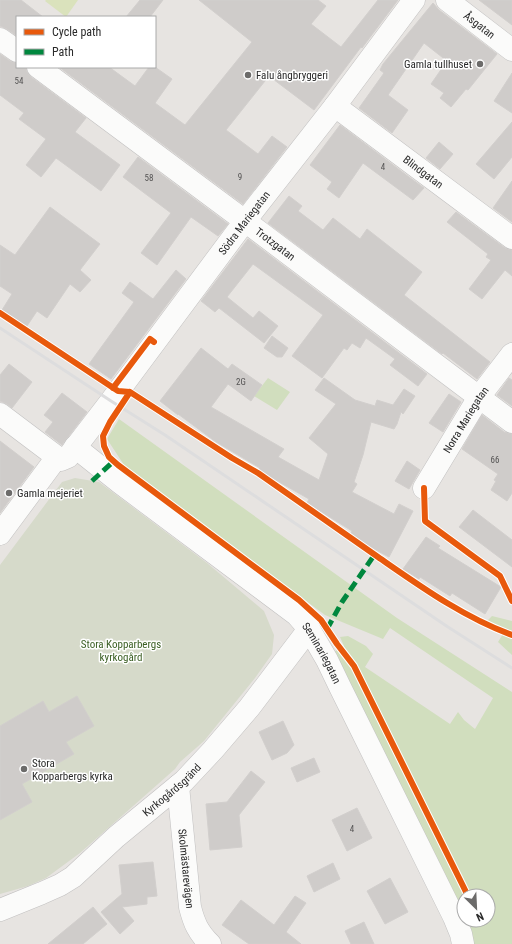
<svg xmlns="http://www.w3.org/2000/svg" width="512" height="944" viewBox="0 0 512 944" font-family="'Roboto Condensed',sans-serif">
  <rect width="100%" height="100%" fill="#e7e4e1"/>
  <!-- green -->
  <path fill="#d1debe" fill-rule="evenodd" d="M268,378l22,14 -13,18 -23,-14z
    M119,419l278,199 115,74v252h-38l-4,-7 -138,-284 12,-7 -4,-9 8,-1 18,10 7,8 -8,13 85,57 8,-12 6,8 11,9 18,-31 -103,-70 -7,11 -58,-24 -199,-147 -19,-29zM464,896h24v24h-24z
    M492,616l20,5v34l-14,-13 8,-13 -19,-8z"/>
  <!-- cemetery -->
  <path fill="#d6daca" d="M75,478l24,4 108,81 57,48 10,24 -2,19 -17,24 -51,63 -24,21 -5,7 -95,84 -34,25 -18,8 -28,8v-329l62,-83z"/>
  <!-- pitch -->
  <path fill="#dae2bc" d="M46,0h32l-12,17 -21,-16z"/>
  <!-- building -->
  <path fill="#cfccca" stroke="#d2cfcd" d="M0,0h21l22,17h-26v19l-10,-7 -7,-3z
    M140,0h23l-13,17h-24z
    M199,0h119l8,6 -15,18 30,23 37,-47h20l-36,48 -1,-1 -47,63 -45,-34 -43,54 32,24 14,-18 15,11 -44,57 -184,-137h50l26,19 14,-19h6l17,12 -17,24 30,22 67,-83z
    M479,0h33v25z
    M433,3l6,7 58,44 -29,36 -2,-1 -15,18 -11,-9 4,-5 -13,-9 16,-23 -23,-18 -36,52 20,15 -16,23 -33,-25 25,-35 -4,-3 3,-6z
    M0,54l10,7 7,2v4h9l1,5 4,5 55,41 -11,14 45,33 -19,26 -45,-33 -15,19 -15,-12 20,-26 -27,-20 5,-6 -24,-18z
    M512,73v40l-18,-12z
    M512,122v35l-18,22 -18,-15z
    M340,125l69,52 15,11 -11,12 -50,-37 -24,35 -12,-9 5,-7 -22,-17z
    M439,142l14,12 -13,15 -14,-11z
    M138,157l90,67 -10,12 -27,-19 -34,48 -16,-12 30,-40 -48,-36z
    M512,181v41l-19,-14z
    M289,196l13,10 -4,5 25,19 10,-12 27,21 7,-10 55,43 -18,23 86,67 -13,17 -34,-26 -1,1 -174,-131z
    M50,207l50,37 -20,26 11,10 -11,12 -10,-8 -23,34 -10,-7 -10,15 -25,-16 10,-16 -12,-8v-41l15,10z
    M456,212l49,36 7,2v26l-7,-6 -23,29 -13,-10 22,-29 -5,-3 2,-3 -41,-32z
    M248,239l179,135 -9,12 -28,-21 5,-6 -29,-21 -6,10 -8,-5 -5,7 -3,-2 -22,30 -30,-22 31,-41 -70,-51 -26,33 26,21 6,-7 19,15 -14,17 -45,-35 -4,4 -14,-11z
    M176,270l10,9 -75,100 -22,-15 45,-62 -12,-9 8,-11 23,17z
    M272,336l16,12 -6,9h-5l-13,-9z
    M201,348l27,21 4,-5 30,21 -11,16 -23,-17 -17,23 73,42 -6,8 41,23 9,-26 -19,-16 27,-34 -21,-14 9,-12 31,22 20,6 2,-6 16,5 11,-16 11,7 -12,18 -2,-2 -4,12 -3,5 -23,-7 -8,33 -9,27 3,2 -5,8 42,22 5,-10 14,7 -24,46 -39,-21 2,-5 -45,-28 2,-4 -51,-29 2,-2 -44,-26 -38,-28v1l-18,-14z
    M9,364l23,18 -20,26 -5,-4 -7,-3v-26z
    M509,378l3,2v26l-15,-11z
    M62,393l25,19 -25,33 -17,-13 8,-10 -9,-7z
    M449,394l12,8 -18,30 -14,-9z
    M482,415l22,17 8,2v59l-5,8 -16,-11 5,-9 -2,-1 4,-6 -36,-25z
    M0,441l34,26 -34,46z
    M407,461l13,9 -11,19 -14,-8z
    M473,510l39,30v27l-53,-40z
    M426,537l14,9 -2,2 63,39 -16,27 -33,-21 -2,3 -30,-19 -1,2 -16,-10z
    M77,696l17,30 -28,16 8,12 -52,30 10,18 -32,18v-94l43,-25 6,11z
    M283,721l11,24 -7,8 -15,7 -13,-28z
    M314,758l6,14 -23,10 -6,-14z
    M251,771l14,11 -26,33 3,32 -32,3 -4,-46 21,-2z
    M357,808l15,30 -25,13 -15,-31z
    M153,862l4,34 -10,1v7l-25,3 12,14 -14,13 -19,-22 21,-18 -3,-29z
    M333,863l7,16 -26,13 -7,-16z
    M390,878l18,34 -23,12 -18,-33z
    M295,896l11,7 -20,29 15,12h-52l-27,-19 19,-25 33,25z
    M93,907l14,17 -24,20h-35z
    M364,922l10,22h-23l-6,-13z"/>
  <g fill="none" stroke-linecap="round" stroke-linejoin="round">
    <!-- minor casing -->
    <g stroke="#c2c1c1" stroke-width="23">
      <g id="minor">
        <path id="s1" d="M447,0l65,50"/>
        <path d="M0,39l17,12"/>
        <path id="s2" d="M38,67l207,154 267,201"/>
        <path id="s3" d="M335,106l177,132"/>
        <path id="s4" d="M0,414l61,46 7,-3 43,-56 134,-180 90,-115 79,-106"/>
        <path id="s5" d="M75,447l44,35 178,133 12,14 18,31 13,27 114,230 7,17 2,10"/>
        <path id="s6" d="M424,488l55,-91 33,-43"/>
        <path d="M0,534l57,-77"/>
        <path id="s7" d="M178,786l12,121c4,16 8,25 20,37"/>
        <path id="s8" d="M0,910l42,-17 18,-8 13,-8 43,-40 68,-56 29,-31 36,-42 60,-79"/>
      </g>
    </g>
    <!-- minor -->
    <use href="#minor" stroke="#fbfbfa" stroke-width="22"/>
    <!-- rail -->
    <path stroke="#ddddde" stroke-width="3" d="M0,328l111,73 54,34 283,192 64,41"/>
    <!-- quiet -->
    <path stroke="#00873e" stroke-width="5" stroke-dasharray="10 5" stroke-linecap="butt" d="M92,481l22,-20
      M327,629l15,-27 33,-48"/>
    <!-- cycleway casing -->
    <g stroke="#fff" stroke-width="8">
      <path id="cycleway" d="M0,313l118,78 12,1 102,66 26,15c40,28 80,56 120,84 42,29 85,60 134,78
        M113,388l37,-49 4,3
        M130,392l-20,30 -7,14 1,10 5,11 9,8 181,135 22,20 16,24 17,22 114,230
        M424,488l1,33 75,55 12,25"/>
    </g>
    <!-- cycleway -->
    <use href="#cycleway" stroke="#e8590c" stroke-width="6"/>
  </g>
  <!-- markers -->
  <g fill="#6c6b6a" stroke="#fff" stroke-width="1.5">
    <circle cx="480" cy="64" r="4"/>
    <circle cx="248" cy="75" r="4"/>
    <circle cx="9" cy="493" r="4"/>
    <circle cx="24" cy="769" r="4"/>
  </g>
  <g text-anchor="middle" stroke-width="3" stroke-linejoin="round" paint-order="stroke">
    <!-- number labels -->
    <g font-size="9" fill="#545353">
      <text x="19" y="84">54</text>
      <text x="383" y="170">4</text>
      <text x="240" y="180">9</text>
      <text x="149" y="181">58</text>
      <text x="241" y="385">2G</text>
      <text x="495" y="463">66</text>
      <text x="352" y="832">4</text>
    </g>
    <!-- street labels -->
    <g font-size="11" fill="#2a2a2a" stroke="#fff">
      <text dy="4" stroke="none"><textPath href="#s1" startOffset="41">Åsgatan</textPath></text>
      <text dy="4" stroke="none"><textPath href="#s3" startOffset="110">Blindgatan</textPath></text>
      <text dy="4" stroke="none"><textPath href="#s4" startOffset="377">Södra Mariegatan</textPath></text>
      <text dy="4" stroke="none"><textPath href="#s2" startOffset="296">Trotzgatan</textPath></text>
      <text dy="4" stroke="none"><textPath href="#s6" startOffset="80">Norra Mariegatan</textPath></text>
      <text dy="4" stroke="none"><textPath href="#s5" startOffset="324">Seminariegatan</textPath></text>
      <text dy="4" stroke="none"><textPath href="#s8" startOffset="212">Kyrkogårdsgränd</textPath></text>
      <text dy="4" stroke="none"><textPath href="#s7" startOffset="83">Skolmästarevägen</textPath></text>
    </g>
    <!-- poi labels -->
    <g font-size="11" fill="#2a2a2a" stroke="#fff" text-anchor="start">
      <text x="472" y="68" text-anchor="end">Gamla tullhuset</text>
      <text x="256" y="79">Falu ångbryggeri</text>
      <text x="17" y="497">Gamla mejeriet</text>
      <text x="32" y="767">Stora<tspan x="32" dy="13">Kopparbergs kyrka</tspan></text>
    </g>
    <!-- park labels -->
    <g font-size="11" fill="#3a5e23" stroke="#fff">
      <text x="121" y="648">Stora Kopparbergs<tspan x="121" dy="13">kyrkogård</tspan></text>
    </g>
  </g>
  <!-- legend -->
  <rect x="16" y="16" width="140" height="52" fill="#ffffff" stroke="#aaaaaa"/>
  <rect x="24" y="29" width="20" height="6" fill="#e8590c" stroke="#aaaaaa"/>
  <text x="52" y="36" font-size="12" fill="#2a2a2a">Cycle path</text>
  <rect x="24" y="49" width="20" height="6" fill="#00873e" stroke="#aaaaaa"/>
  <text x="52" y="56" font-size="12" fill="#2a2a2a">Path</text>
  <!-- north arrow -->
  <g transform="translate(476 908) rotate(156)"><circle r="19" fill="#ffffff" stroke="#aaaaaa"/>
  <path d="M0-3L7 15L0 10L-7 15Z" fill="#6c6b6a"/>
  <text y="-6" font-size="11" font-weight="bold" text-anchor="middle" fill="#2a2a2a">N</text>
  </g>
</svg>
